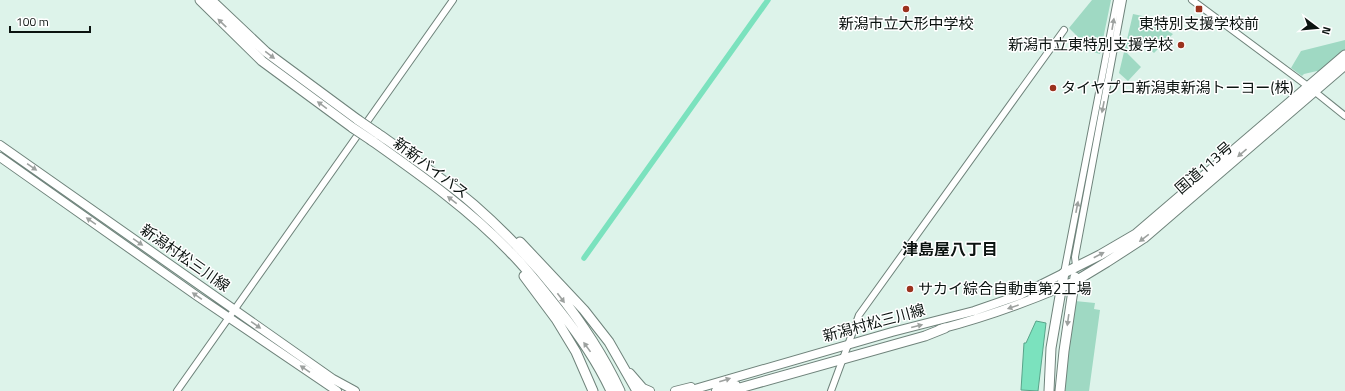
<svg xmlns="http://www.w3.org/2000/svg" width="1345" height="391" viewBox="0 0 1345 391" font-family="'Titillium Web','Noto Sans JP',sans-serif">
  <rect width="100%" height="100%" fill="#ddf3ea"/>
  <!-- green -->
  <path fill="#9fd9c3" d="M1092,0h19l-11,54 -7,-2 -24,-24z
    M1133,14l19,4 5,7 16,9 -19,19 -14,-13 -13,13 14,14 -13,14 -9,-8z
    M1345,40v11l-26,22 -2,-2 -13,3 -2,2 -11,-8 10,-17z
    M1075,301l20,2 -1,6 6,1 -11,81h-24l2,-28z"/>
  <!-- water -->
  <path fill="#7be2be" stroke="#59a48a" d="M1036,321l10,2 -8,68 -17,-1 3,-47h2z"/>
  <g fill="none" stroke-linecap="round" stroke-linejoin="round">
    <!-- canal -->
    <path stroke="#7be2be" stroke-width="5.5" d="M584,258l184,-258"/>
    <!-- minor casing -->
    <g stroke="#6f837b" stroke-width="8">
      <path id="minor" d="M1192,0l117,87 36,29
        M1076,266l-1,-9 48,-257
        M1064,273l53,-273
        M177,391l276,-391
        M831,391l28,-76 205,-285"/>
    </g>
    <!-- major casing -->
    <g stroke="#6f837b" stroke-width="10">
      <path id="major" d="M0,145l333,234 22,12
        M0,157l197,139 140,95
        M940,329c42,-11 82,-25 122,-42
        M630,373l13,15 7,3
        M675,391l16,-4
        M688,391l204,-59 82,-21 46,-16 44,-22
        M716,391l20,-6"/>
    </g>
    <!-- highway casing -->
    <g stroke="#6f837b" stroke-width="11">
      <path id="highway" d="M200,0l62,61 91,67
        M211,0l55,52 92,68
        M377,133c33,23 67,46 97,72 57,50 114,117 146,186
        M371,140c48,34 98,69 139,112 18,18 33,38 49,58 20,25 38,51 52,81
        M520,242l64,68 25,32 28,49
        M524,276l32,43 20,33 17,39
        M1062,287l12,-5 33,-20 37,-24 201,-173
        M729,391l196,-55 20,-8
        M1049,391l2,-43 13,-75 36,-18 36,-21 209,-179
        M1060,391l4,-40 11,-74"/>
    </g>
    <!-- minor -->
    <use href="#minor" stroke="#fff" stroke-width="6"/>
    <!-- major -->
    <use href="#major" stroke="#fff" stroke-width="8"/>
    <!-- highway -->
    <use href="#highway" stroke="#fff" stroke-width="9"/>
    <!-- highway-bridge casing -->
    <g stroke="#6f837b" stroke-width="11" stroke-linecap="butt">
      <path id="highway-bridge" d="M358,120l19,13
        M353,128l18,12"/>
    </g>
    <!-- highway-bridge -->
    <use href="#highway-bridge" stroke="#fff" stroke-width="9"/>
  </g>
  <!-- one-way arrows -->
  <defs><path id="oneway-solid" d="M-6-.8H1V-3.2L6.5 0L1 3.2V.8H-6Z"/></defs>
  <g fill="#9da19f">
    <use href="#oneway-solid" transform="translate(222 23) rotate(-136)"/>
    <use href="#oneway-solid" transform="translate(1113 24) rotate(-80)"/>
    <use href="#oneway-solid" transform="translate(270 55) rotate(37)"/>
    <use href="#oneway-solid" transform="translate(322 105) rotate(-144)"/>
    <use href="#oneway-solid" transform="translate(1103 107) rotate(101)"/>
    <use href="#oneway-solid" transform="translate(1242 153) rotate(139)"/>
    <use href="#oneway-solid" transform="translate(32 167) rotate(35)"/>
    <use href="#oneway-solid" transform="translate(452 200) rotate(-142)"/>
    <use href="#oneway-solid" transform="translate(1077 207) rotate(-79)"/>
    <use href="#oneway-solid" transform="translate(91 221) rotate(-145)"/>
    <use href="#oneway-solid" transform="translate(1144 238) rotate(143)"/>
    <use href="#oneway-solid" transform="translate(138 242) rotate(35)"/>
    <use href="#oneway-solid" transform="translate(1099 255) rotate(-28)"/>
    <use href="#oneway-solid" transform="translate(197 296) rotate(-145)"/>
    <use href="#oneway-solid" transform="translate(561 298) rotate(53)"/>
    <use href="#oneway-solid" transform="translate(1013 307) rotate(161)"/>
    <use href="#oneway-solid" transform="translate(1068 320) rotate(98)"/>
    <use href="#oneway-solid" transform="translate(256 325) rotate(35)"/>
    <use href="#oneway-solid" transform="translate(917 326) rotate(-14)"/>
    <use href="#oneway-solid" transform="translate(587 347) rotate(-126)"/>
    <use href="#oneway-solid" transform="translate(305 369) rotate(-146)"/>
    <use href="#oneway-solid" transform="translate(725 380) rotate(-17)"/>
  </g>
  <!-- markers -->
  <g fill="#9b321e" stroke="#fff" stroke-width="1.5">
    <circle cx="906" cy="9" r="4"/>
    <rect x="1195" y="5" width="8" height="8" rx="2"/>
    <circle cx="1181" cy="45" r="4"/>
    <circle cx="1053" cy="88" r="4"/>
    <circle cx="910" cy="289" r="4"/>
  </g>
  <g text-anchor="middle" stroke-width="3" stroke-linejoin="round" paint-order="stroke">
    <!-- poi labels -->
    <g font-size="15" fill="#0b1310" stroke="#fff">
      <text x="906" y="29">新潟市立大形中学校</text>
      <text x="1199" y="29">東特別支援学校前</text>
      <text x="1173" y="50" text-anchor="end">新潟市立東特別支援学校</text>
      <text x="1061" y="93" text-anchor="start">タイヤプロ新潟東新潟トーヨー(株)</text>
      <text x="918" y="294" text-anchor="start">サカイ綜合自動車第2工場</text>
    </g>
    <!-- street labels -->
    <g font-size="15" fill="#0b1310" stroke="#fff">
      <text transform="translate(431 168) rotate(37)" y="5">新新バイパス</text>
      <text transform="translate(1204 168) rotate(-41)" y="5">国道113号</text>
      <text transform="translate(185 258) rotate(35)" y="5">新潟村松三川線</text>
      <text transform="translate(874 323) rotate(-15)" y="5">新潟村松三川線</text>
    </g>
    <!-- neighbourhood labels -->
    <g font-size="16" font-weight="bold" fill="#0b1310" stroke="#fff">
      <text x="950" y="255">津島屋八丁目</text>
    </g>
  </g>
  <!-- north arrow -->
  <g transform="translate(1317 28) rotate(106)" stroke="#ffffff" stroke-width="3" paint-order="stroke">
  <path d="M0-3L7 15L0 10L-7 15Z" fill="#0b1310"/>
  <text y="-6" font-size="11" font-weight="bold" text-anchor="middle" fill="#0b1310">N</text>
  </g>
  <!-- scale -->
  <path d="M10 26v6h80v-6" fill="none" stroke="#0b1310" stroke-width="2"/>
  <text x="16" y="26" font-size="12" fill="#0b1310" stroke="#ffffff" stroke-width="3" paint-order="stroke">100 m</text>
</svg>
